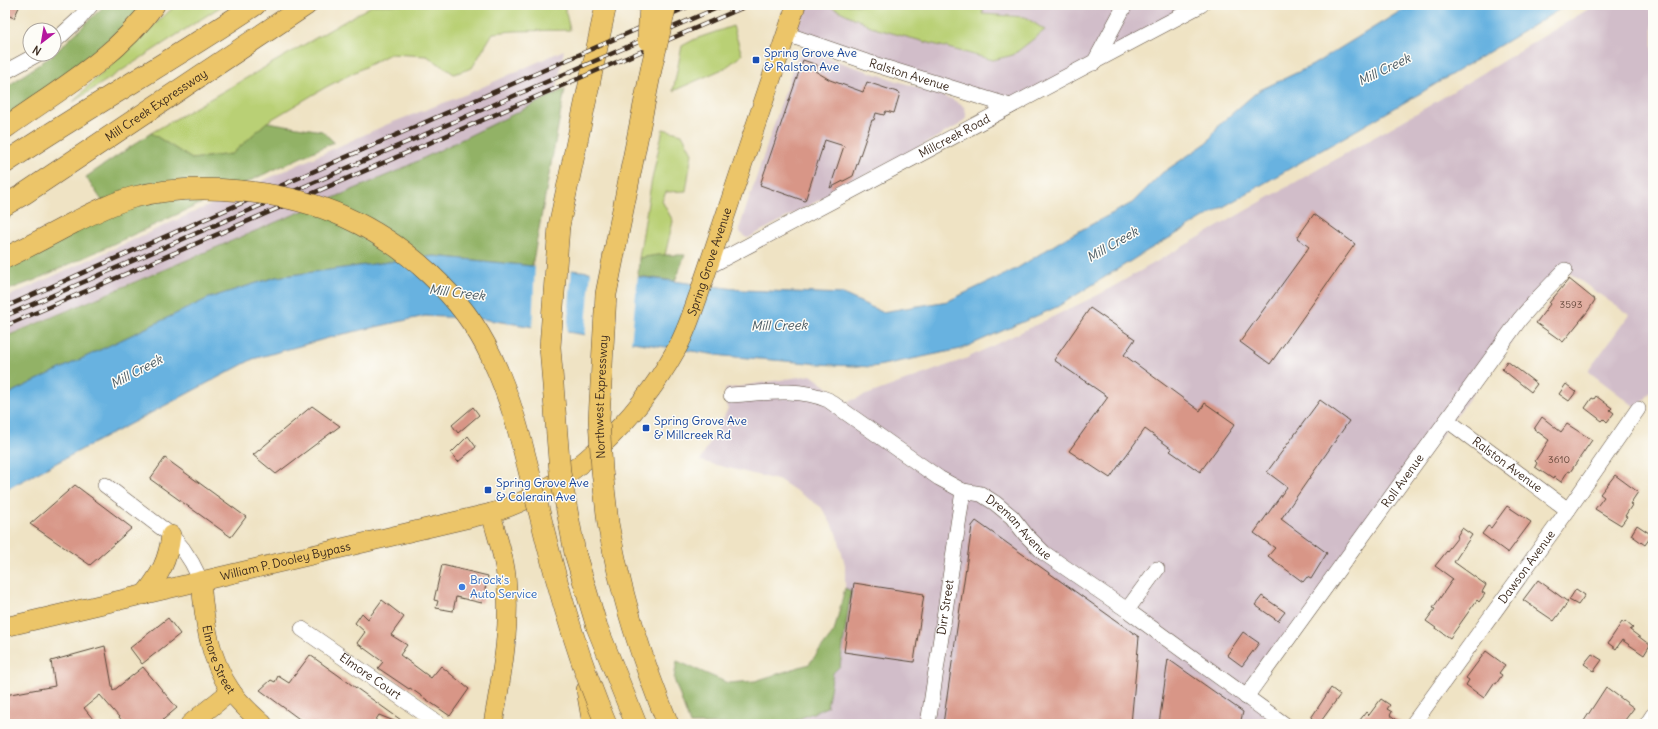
<svg xmlns="http://www.w3.org/2000/svg" width="1658" height="729" viewBox="0 0 1658 729" font-family="Delius,sans-serif">
  <rect width="100%" height="100%" fill="#fdfcf7"/>
  <filter id="ink" filterUnits="userSpaceOnUse"><feTurbulence type="fractalNoise" baseFrequency=".025" numOctaves="2"/><feDisplacementMap in="SourceGraphic" scale="8" xChannelSelector="R" yChannelSelector="G"/><feConvolveMatrix kernelMatrix="1 2 1 2 8 2 1 2 1" color-interpolation-filters="sRGB"/></filter>
  <filter id="wash" filterUnits="userSpaceOnUse"><feTurbulence type="fractalNoise" baseFrequency=".012" numOctaves="4" result="noise"/><feDisplacementMap in="SourceGraphic" scale="16" xChannelSelector="R" yChannelSelector="G"/><feGaussianBlur stdDeviation="0.9" result="paint"/><feColorMatrix in="noise" values="0 0 0 0 0 0 0 0 0 0 0 0 0 0 0 0 0 1.4 0 .05"/><feComposite in="paint" operator="in"/></filter>
  <g filter="url(#wash)">
    <rect width="100%" height="100%" fill="#efe3c4"/>
    <!-- industrial -->
    <path fill="#d1bdc9" d="M796,5h405l-191,101 -224,-72z
      M1595,5h58v383l-15,21 -50,-38 41,-56 -64,-45 -319,427 38,27h-540l-9,-42 20,-1 54,-17 25,-32 11,-44v-23l-8,-32 -16,-26 -40,-26 -81,-20 28,-52 -3,-20 86,-14 36,27 118,-43 135,-65 327,-187z
      M564,50l-8,43 -159,78 -392,165v-38l383,-174 79,-30z
      M809,52l143,47 12,8 2,5v6l-7,7 -42,23 -169,90 -3,-1 -5,-5v-6l55,-164 5,-8z"/>
    <!-- green -->
    <path fill="#b9d075" stroke="#7a7d4a" d="M176,5h47l-150,97 24,-25z
      M373,5h191l6,25 -56,1 -21,2 -21,35 -18,6 -27,-18 -37,-2 -64,33 -59,35 -35,32 -40,5 -41,-26z
      M827,5h158l-3,9 43,3 20,13 -32,25 -20,5 -116,-31z
      M733,26l9,29 -17,13 -52,23 9,-45 13,-7z
      M663,129l19,5 10,19 -6,38 -20,1 -4,9 11,20 -8,34 -26,3 12,-74z"/>
    <!-- forest -->
    <path fill="#92b266" stroke="#666e42" d="M105,5h43l-143,127v-44l49,-34z
      M565,89l-33,177 -98,-10 -158,21 -67,21 -195,93 -9,7v-61l392,-166z
      M267,122l55,9 12,11 -299,138 -30,11v-21l102,-62 -21,-31 65,-44 41,26 40,-5z
      M657,255h28l-10,26 -37,-5 1,-18z
      M845,588l6,3 -11,75 -7,7 -6,34 -40,17h-97l-16,-45 3,-18 51,22 27,-2 54,-17 25,-32z"/>
    <!-- water -->
    <path fill="#67b2e0" stroke="#516e7f" d="M1414,5h153l-148,89 -274,158 -88,55 -96,42 -88,18 -40,-2 -109,-9 -242,-37 -57,-3 -86,19 -86,24 -248,131v-92l9,-7 195,-93 67,-21 158,-21 215,22 94,12 100,4 39,18 66,-11 68,-32 48,-30 68,-36 30,-30 46,-31 12,-18 38,-33 53,-25 88,-54z"/>
    <!-- pier -->
    <path fill="#efe3c4" d="M535,264l37,4 -5,66 -35,-5z
      M591,270l47,4 -7,70 -46,-7z"/>
    <g id="blocks">
      <!-- building -->
      <path fill="#d89687" d="M5,5h15l-6,13 -9,-4z
        M803,60l14,5 -2,6 15,9 33,12 4,-10 33,11 -6,20 -8,-2 -2,4 -8,-2 -2,7h-2l-19,56 -23,12 14,-42 -19,-6 -20,61 -45,-16z
        M1314,214l41,30 -85,120 -30,-22 69,-95 -12,-9z
        M1569,279l26,21 -7,11 -25,31 -27,-19 14,-19 -1,-1z
        M1090,308l45,31 -11,16 76,56 5,-8 30,21 -35,48 -30,-21 2,-2 -27,-20 -35,49 -41,-27 39,-54 -54,-37z
        M1507,361l30,23 -6,8 -29,-23z
        M1566,384l10,8 -7,9 -10,-7z
        M1596,396l16,12 -2,2 4,3 -7,9 -3,-3 -2,2 -17,-13 7,-10 2,1z
        M1320,400l29,21 -68,98 46,34 -16,26 -4,-2 -4,5 -35,-26 7,-8 -21,-15 33,-46 -20,-15z
        M312,406l28,20 -64,48 -23,-19z
        M473,407l6,8 -21,18 -6,-8z
        M1542,417l19,15 6,-8 25,16 -22,32 -2,-1 -7,11 -7,-5 -1,2 -18,-12 2,-4 -2,-2 14,-21 -15,-11z
        M468,436l8,11 -18,15 -7,-9z
        M165,458l81,59 -15,20 -81,-58z
        M1615,475l23,17 -8,12 2,1 -7,11 2,1 -6,8 -26,-16 9,-12 -4,-3z
        M75,485l57,43 -42,37 -60,-41z
        M1507,506l24,16 -23,31 -26,-19 6,-8 3,2z
        M976,521l163,116 -8,87h-188l29,-198z
        M1637,525l15,10 -7,10 -14,-10z
        M1462,528l10,7 -18,27 32,23 -4,7 3,2 -6,8 -2,-2 -27,38 -24,-17 9,-12 -2,-1 20,-29 -18,-13 23,-29 -1,-1z
        M442,565l46,11 -6,27 -26,-6 -3,14 -17,-3 2,-7 -4,-1z
        M1538,580l30,22 -14,19 -31,-21z
        M854,583l70,11 -10,68 -70,-10z
        M1576,589l9,6 -7,10 -9,-5z
        M1262,596l23,16 -7,9 -23,-16z
        M382,600l22,17 -13,18 16,10 -7,10 31,23 10,-12 28,23 -19,27 -40,-28 -1,1 -31,-21 5,-6 -26,-19 8,-11 -10,-9 7,-10 6,6z
        M168,618l12,16 -38,30 -12,-16z
        M1625,621l8,7 -3,2 20,15 -6,10 -22,-15 -6,9 -8,-6 14,-21 2,1z
        M1243,632l16,11 -17,23 -15,-11z
        M105,646l8,45 30,-24 34,41 -19,16h-33l-25,-29 -16,13 13,16h-89l-3,-16v-13l50,-9 -4,-25z
        M1486,651l19,14 -6,8 3,2 -6,9 -2,-1 -10,15 -18,-13 3,-5 -3,-2z
        M1592,654l10,6 -8,11 -10,-7z
        M310,655l91,65 -2,3 -20,-8 -6,9h-67l-46,-34 11,-10 4,2 3,-6 11,7z
        M1168,659l75,53 -3,12h-81z
        M1606,687l28,21 -12,16h-40z
        M1331,688l9,7 -21,29 -8,-6z
        M1381,699l9,6 -3,4 5,3 -2,3 13,9h-46l9,-12 3,3z"/>
    </g>
  </g>
  <g filter="url(#ink)">
    <use href="#blocks" fill-opacity="0" stroke="#564637" stroke-width="1"/>
    <g fill="none" stroke-linecap="round" stroke-linejoin="round">
      <!-- minor casing -->
      <g stroke="#564637" stroke-width="16">
        <g id="minor">
          <path id="s1" d="M786,34l81,28 143,44"/>
          <path d="M54,42l24,-22 13,-15"/>
          <path d="M1094,63l31,-58"/>
          <path d="M5,72l33,-18"/>
          <path id="s2" d="M708,267l493,-262"/>
          <path id="s3" d="M731,395c32,-2 67,-8 97,5l111,78 24,13 18,3 14,9 17,14 14,18 18,18 83,57 157,114"/>
          <path id="s4" d="M1447,420l121,90"/>
          <path d="M105,485l66,50 12,14 9,14 9,18"/>
          <path d="M1127,610l30,-41"/>
          <path id="s5" d="M302,629l137,95"/>
          <path id="s6" d="M1246,697l274,-378 18,-21 27,-28"/>
          <path id="s7" d="M928,724l35,-233"/>
          <path id="s8" d="M1413,724l155,-214 70,-101"/>
          <path d="M1647,724l6,-9"/>
        </g>
      </g>
      <!-- major casing -->
      <g stroke="#564637" stroke-width="20">
        <g id="major">
          <path d="M491,513c5,21 13,42 15,63 5,52 -4,97 -13,148"/>
          <path id="s9" d="M201,581c3,38 8,78 30,110 8,12 21,23 32,33"/>
          <path d="M144,595c16,-20 24,-34 27,-60"/>
          <path id="s10" d="M5,627l486,-114c77,-22 147,-95 185,-163 10,-17 16,-37 23,-56l97,-289"/>
          <path d="M190,724l41,-33"/>
        </g>
      </g>
      <!-- highway casing -->
      <g stroke="#564637" stroke-width="22">
        <g id="highway">
          <path d="M5,128c52,-37 111,-70 149,-123"/>
          <path d="M5,163c82,-55 168,-103 250,-158"/>
          <path id="s11" d="M5,205l19,-11 282,-189"/>
          <path d="M559,226l47,-221"/>
          <path d="M612,544c12,62 32,121 56,180"/>
          <path d="M575,553l22,74 39,97"/>
          <path d="M587,690l6,34"/>
        </g>
      </g>
      <!-- minor -->
      <use href="#minor" stroke="#fff" stroke-width="15"/>
      <!-- major -->
      <use href="#major" stroke="#ecc569" stroke-width="19"/>
      <!-- highway -->
      <use href="#highway" stroke="#ecc569" stroke-width="21"/>
      <!-- rail casing -->
      <g stroke="#3b2a1e" stroke-width="4.5">
        <path id="rail" d="M5,307l687,-302
          M5,316l719,-311
          M5,326l744,-321"/>
      </g>
      <!-- rail -->
      <use href="#rail" stroke="#fdfcf7" stroke-width="3" stroke-dasharray="9" stroke-linecap="butt"/>
      <!-- highway-bridge casing -->
      <g stroke="#564637" stroke-width="22" stroke-linecap="butt">
        <g id="highway-bridge">
          <path d="M648,40l2,-35"/>
          <path d="M559,226l-9,121 10,126 15,80"/>
          <path d="M5,258c23,-11 45,-23 68,-35 20,-10 39,-20 61,-26 63,-16 152,-7 211,20 60,27 118,79 146,139 24,50 35,105 49,159 17,71 37,142 66,209"/>
          <path id="s12" d="M612,544l-4,-21 -6,-53 -3,-51 7,-125 46,-229 14,-60"/>
        </g>
      </g>
      <!-- highway-bridge -->
      <use href="#highway-bridge" stroke="#ecc569" stroke-width="21"/>
    </g>
  </g>
  <!-- markers -->
  <g fill="#1a4fb4" stroke="#fdfcf7" stroke-width="1.5">
    <rect x="752" y="56" width="8" height="8" rx="2"/>
    <rect x="642" y="424" width="8" height="8" rx="2"/>
    <rect x="484" y="486" width="8" height="8" rx="2"/>
  </g>
  <circle fill="#3f7fe0" stroke="#fdfcf7" stroke-width="1.5" cx="462" cy="587" r="4"/>
  <g text-anchor="middle" stroke-width="3" stroke-linejoin="round" paint-order="stroke">
    <!-- number labels -->
    <g font-size="10" fill="#624538">
      <text x="1571" y="308">3593</text>
      <text x="1559" y="463">3610</text>
    </g>
    <!-- transit labels -->
    <g font-size="12" fill="#164399" stroke="#fdfcf7" text-anchor="start">
      <text x="764" y="57">Spring Grove Ave<tspan x="764" dy="14">&amp; Ralston Ave</tspan></text>
      <text x="654" y="425">Spring Grove Ave<tspan x="654" dy="14">&amp; Millcreek Rd</tspan></text>
      <text x="496" y="487">Spring Grove Ave<tspan x="496" dy="14">&amp; Colerain Ave</tspan></text>
    </g>
    <!-- street labels -->
    <g font-size="12" fill="#3b2a1e" stroke="#fdfcf7">
      <text dy="4" stroke="none"><textPath href="#s1" startOffset="130">Ralston Avenue</textPath></text>
      <text dy="4" stroke="none"><textPath href="#s11" startOffset="181">Mill Creek Expressway</textPath></text>
      <text dy="4" stroke="none"><textPath href="#s2" startOffset="279">Millcreek Road</textPath></text>
      <text dy="4" stroke="none"><textPath href="#s10" startOffset="846">Spring Grove Avenue</textPath></text>
      <text dy="4" stroke="none"><textPath href="#s12" startOffset="148">Northwest Expressway</textPath></text>
      <text dy="4" stroke="none"><textPath href="#s4" startOffset="75">Ralston Avenue</textPath></text>
      <text dy="4" stroke="none"><textPath href="#s6" startOffset="267">Roll Avenue</textPath></text>
      <text dy="4" stroke="none"><textPath href="#s3" startOffset="330">Dreman Avenue</textPath></text>
      <text dy="4" stroke="none"><textPath href="#s10" startOffset="288">William P. Dooley Bypass</textPath></text>
      <text dy="4" stroke="none"><textPath href="#s8" startOffset="194">Dawson Avenue</textPath></text>
      <text dy="4" stroke="none"><textPath href="#s7" startOffset="118">Dirr Street</textPath></text>
      <text dy="4" stroke="none"><textPath href="#s9" startOffset="81">Elmore Street</textPath></text>
      <text dy="4" stroke="none"><textPath href="#s5" startOffset="83">Elmore Court</textPath></text>
    </g>
    <!-- shop labels -->
    <g font-size="12" fill="#366cbe" stroke="#fdfcf7" text-anchor="start">
      <text x="470" y="584">Brock's<tspan x="470" dy="14">Auto Service</tspan></text>
    </g>
    <!-- water labels -->
    <g font-size="13" font-style="italic" fill="#4a5a62" stroke="#fdfcf7">
      <text transform="translate(1384 69) rotate(-26)" y="5">Mill Creek</text>
      <text transform="translate(1112 244) rotate(-30)" y="5">Mill Creek</text>
      <text transform="translate(457 292) rotate(7)" y="5">Mill Creek</text>
      <text transform="translate(779 325) rotate(-1)" y="5">Mill Creek</text>
      <text transform="translate(136 371) rotate(-28)" y="5">Mill Creek</text>
    </g>
  </g>
  <!-- margin -->
  <rect width="1658" height="729" fill="none" stroke="#fdfcf7" stroke-width="20"/>
  <!-- north arrow -->
  <g transform="translate(42 42) rotate(211)"><circle r="19" fill="#fdfcf7" stroke="#afa8a0"/>
  <path d="M0-3L7 15L0 10L-7 15Z" fill="#b5179e"/>
  <text y="-6" font-size="11" font-weight="bold" text-anchor="middle" fill="#3b2a1e">N</text>
  </g>
</svg>
